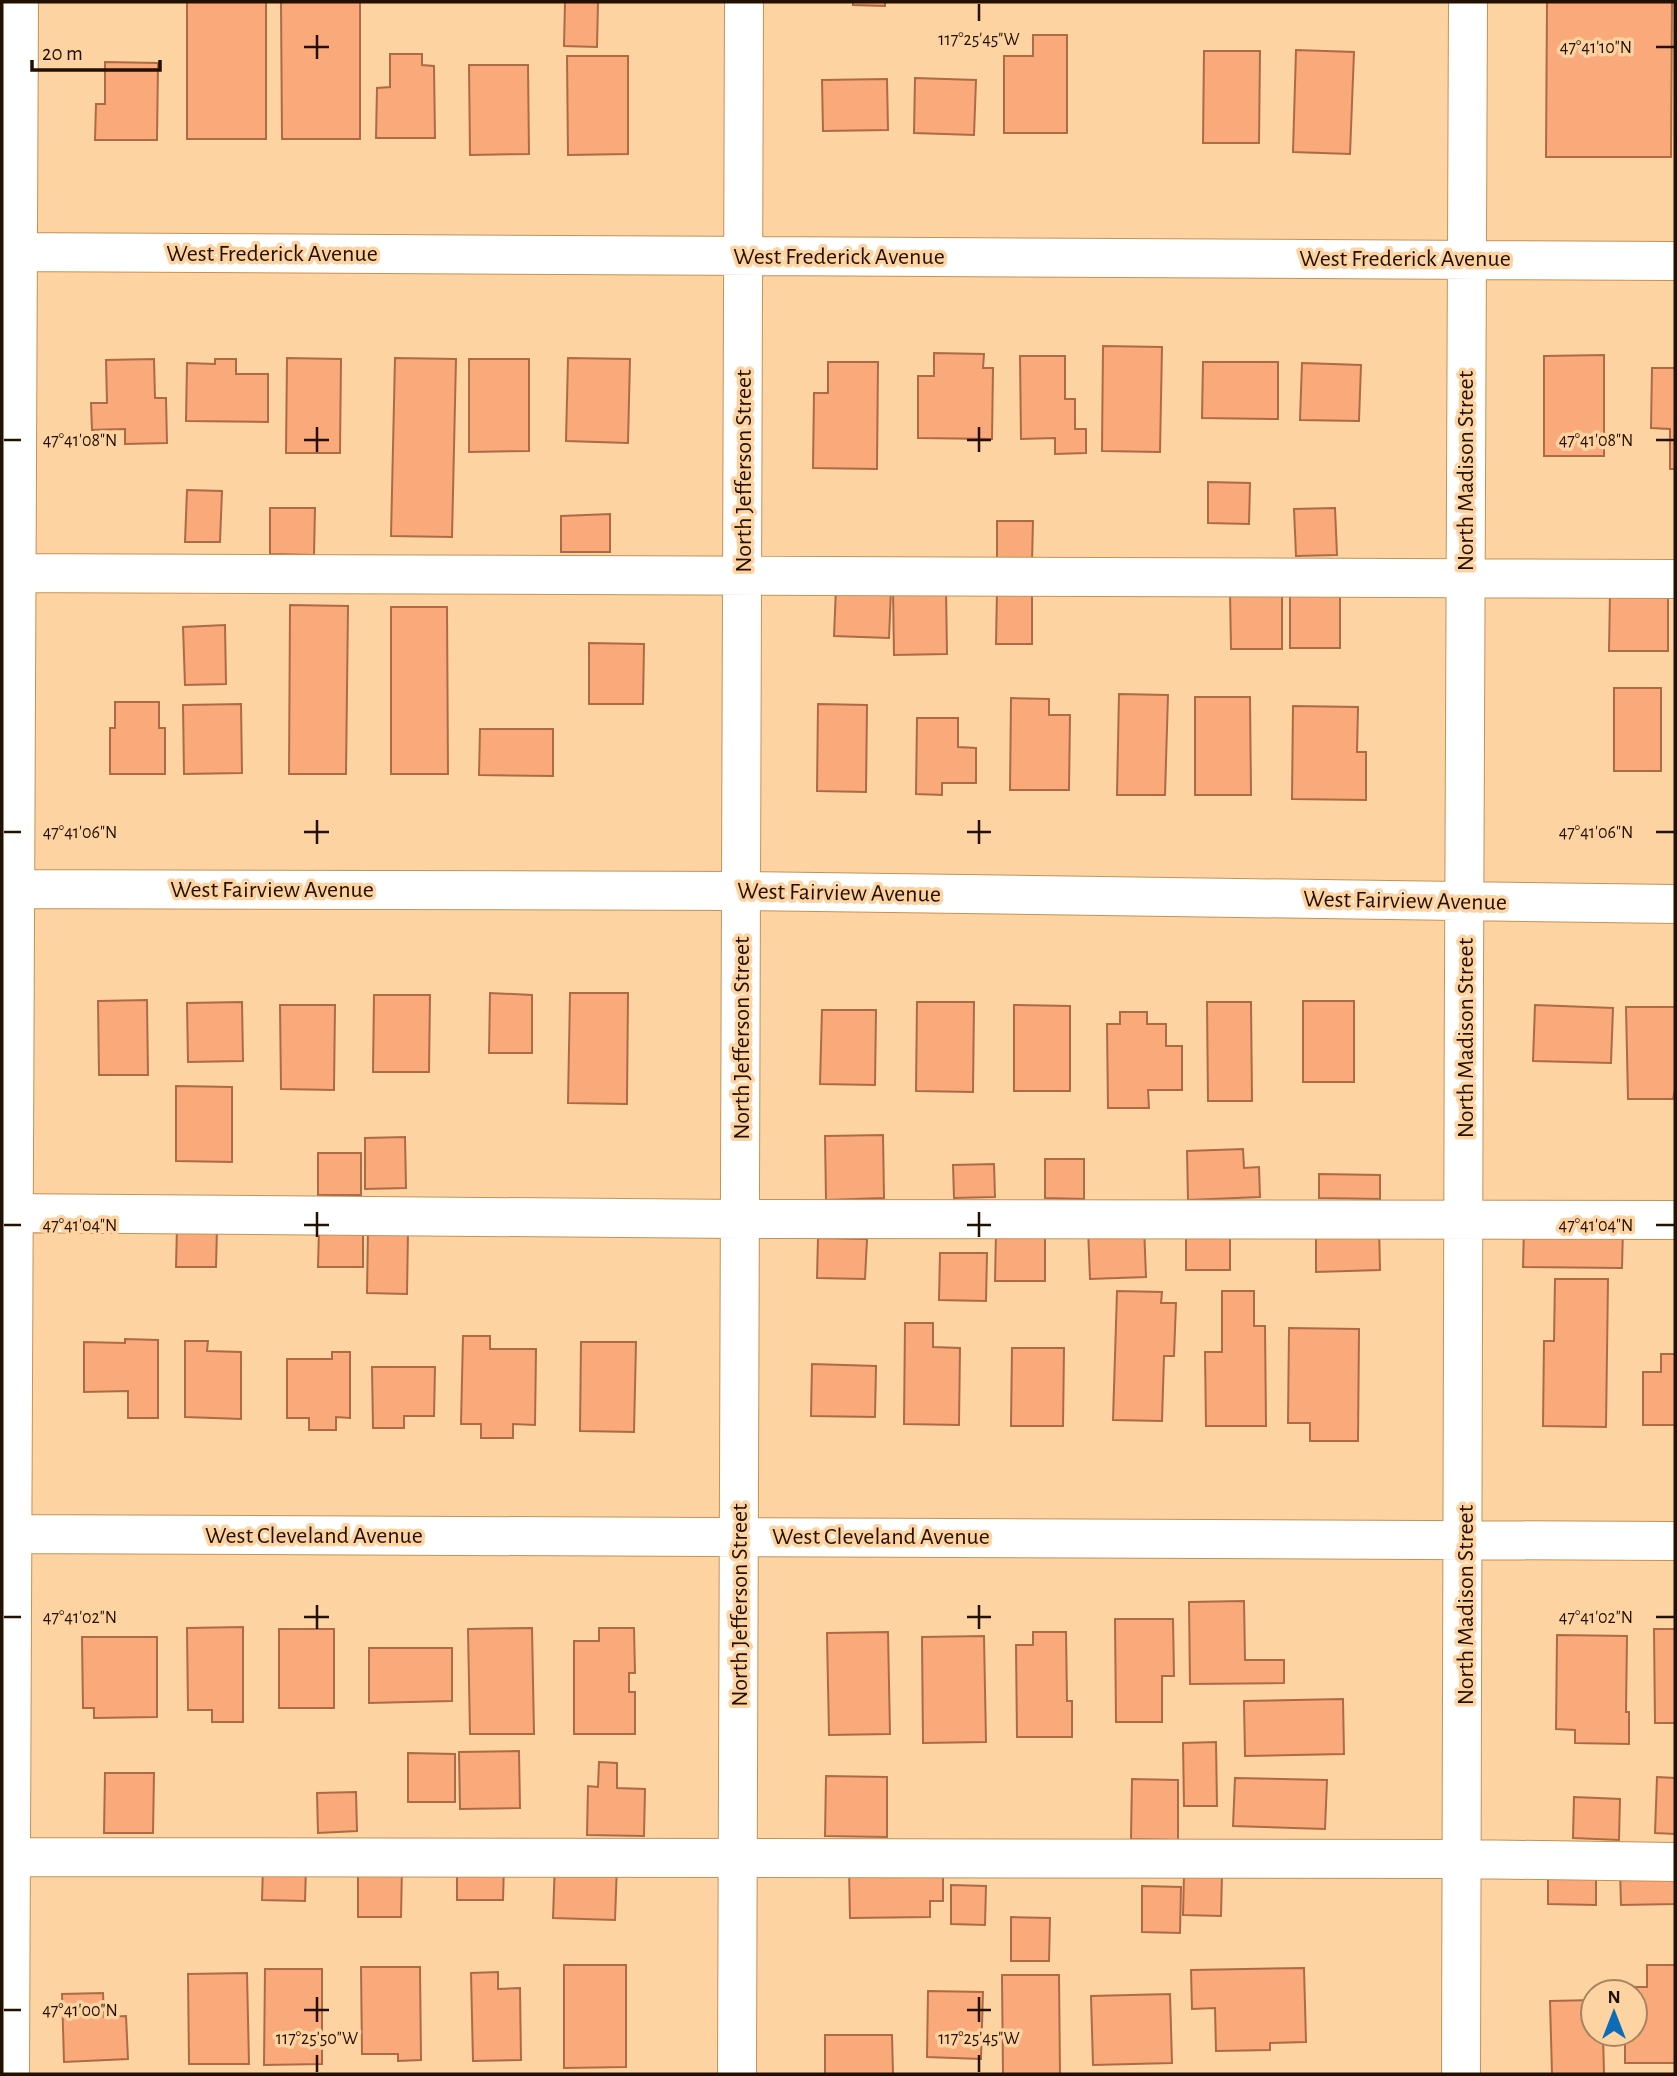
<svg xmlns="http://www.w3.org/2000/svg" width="1677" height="2076" viewBox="0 0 1677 2076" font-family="'Alegreya Sans',sans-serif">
  <rect width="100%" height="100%" fill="#fdd3a2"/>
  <!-- building -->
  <path fill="#faa97b" stroke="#ad6b45" stroke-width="2" d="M187,2h79v137h-79z
    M281,2h79v137h-78z
    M565,2h33l-1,45 -33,-1z
    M853,2h32v4l-32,-1z
    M1547,2h125l-1,155h-125z
    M1033,35h34v98h-63v-77h29z
    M1296,50l58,2 -4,102 -57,-2z
    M1204,51h56l-1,92h-56z
    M390,54h32v11l12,1 1,72h-59l1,-50 13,-1z
    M567,56h61v98l-60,1z
    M105,62l53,1 -1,77h-62l1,-36h9z
    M469,65h59l1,89 -59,1z
    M915,78l61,2 -2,55 -60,-2z
    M887,79l1,51 -65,1 -1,-51z
    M1103,346l59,1 -2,105 -58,-1z
    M934,353l50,1 -1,14h10l-1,71 -74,-1v-62h16z
    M1604,355v101h-60v-100z
    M1020,356h45v43h10v30h11v24l-31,1v-16l-34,1z
    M287,358l54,1 -1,94h-54z
    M395,358l61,1 -4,178 -61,-1z
    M568,358l62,1 -2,84 -62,-2z
    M154,359l1,39h11l1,45 -42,1v-15l-33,1 -1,-27h16l-1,-43z
    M215,359h21v15h32v48l-82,-1 1,-58 28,1z
    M469,359h60v92l-60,1z
    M828,362h50l-1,107 -64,-1 1,-75h14z
    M1203,362h75v57l-76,-1z
    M1302,363l59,2 -2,56 -59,-1z
    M1652,368h23v101h-5v-40l-19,-1z
    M1208,482l42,1 -1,41 -41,-1z
    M187,490l35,1 -2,51h-35z
    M270,508h45l-1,47 -44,-1z
    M1335,508l2,47 -41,1 -2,-47z
    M610,514v38h-49v-36z
    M997,521h36l-1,41h-35z
    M836,588l55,2 -2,48 -55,-2z
    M893,588h53l1,66 -53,1z
    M1290,589l50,1v58h-50z
    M997,590l35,1v53h-36z
    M1230,591h52v58h-51z
    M1610,593h58v58h-59z
    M290,605l58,1 -2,168h-57z
    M391,607h56l1,167h-57z
    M225,625l1,59 -41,1 -2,-58z
    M589,643l55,1 -1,60h-54z
    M1614,688h47v83h-47z
    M1119,694l49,1 -3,100h-48z
    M1195,697h55l1,98h-56z
    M1011,698l38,1v16h21l-1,75h-59z
    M115,702h44v26h6v46h-55v-46h5z
    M241,704l1,69 -58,1 -1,-69z
    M818,704l49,1 -1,87 -49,-1z
    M1293,706l65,1 -1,45h9v48l-74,-1z
    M917,718h41v29l18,1v35h-34v12l-26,-1z
    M480,729h73v47l-74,-1z
    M490,993l42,2v58h-43z
    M570,993h58l-1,111 -59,-1z
    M374,995h56l-1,77h-56z
    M147,1000l1,75h-49l-1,-74z
    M1303,1001h51v81h-51z
    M242,1002l1,59 -55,1 -1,-59z
    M917,1002h57l-1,90 -57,-1z
    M1207,1002h44l1,99h-44z
    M280,1005h55l-1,85 -53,-1z
    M1014,1005l56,1v85h-56z
    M1535,1005l78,3 -2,55 -78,-2z
    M1626,1007h49v83l-2,9h-45z
    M822,1010h54l-1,75 -55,-1z
    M1120,1012h27v12h19v22h16v44h-34l1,18h-41l-1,-84h13z
    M176,1086l56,1v75l-56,-1z
    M883,1135l1,63 -58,2 -1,-64z
    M405,1137l1,51 -41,1v-51z
    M1243,1149l1,19 15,-1 1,30 -72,3 -1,-49z
    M318,1153h43v42h-43z
    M1045,1159h39v40l-39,-1z
    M994,1164l1,33 -41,1 -1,-33z
    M1319,1174l61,1v24l-61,-1z
    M1230,1224v46h-44v-45z
    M1379,1224l1,46 -64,2v-46z
    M1144,1226l2,51 -56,2 -2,-51z
    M177,1227l40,1 -1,39h-40z
    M1524,1228l99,1 -1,39 -99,-1z
    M319,1229h44v38h-45z
    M368,1230l40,1 -1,63 -40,-1z
    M996,1231h49v50h-50z
    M818,1238l49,1 -2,40 -48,-1z
    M940,1253h47l-1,48 -47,-1z
    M1555,1279h53l-2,148 -63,-1 1,-85h10z
    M1117,1291l45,1 -1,11h15l-2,53h-10l-2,65 -49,-1z
    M1222,1291h32v35h11l1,100h-60l-1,-74h17z
    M905,1323h28v24l27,1 -1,77 -55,-1z
    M1289,1328l70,1 -1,112h-48v-18h-22z
    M463,1336h27v13h46l-1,76 -22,-1v14h-32v-14h-20z
    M125,1339l33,1v78h-30v-27l-44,1v-50l41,1z
    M185,1341h23l-1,10 34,1v67l-56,-2z
    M581,1342h55l-2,90 -54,-1z
    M1012,1348h52l-1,78h-52z
    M332,1352h18v66l-14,-1v13h-27v-12h-22v-59h45z
    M1661,1354h14v71h-32v-53h18z
    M812,1364l64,2 -1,51 -64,-1z
    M372,1367h63l-1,49h-30v12h-31z
    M1244,1601l1,59h39v23l-94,1 -1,-82z
    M1115,1619h58l1,57h-12v46h-46z
    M243,1627v95h-31v-12h-24l-1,-82z
    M532,1628l2,106h-64l-2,-105z
    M599,1628h35l1,45h-6v19h6v42h-61v-93h25z
    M279,1629h55v79h-55z
    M1654,1629h21v94h-20z
    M888,1632l2,102 -61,1 -2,-102z
    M1033,1632h33l1,69h5v36h-55l-1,-92h17z
    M1557,1635l70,1 -1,76h3v32l-54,-1v-13l-19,-1z
    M984,1636l2,106 -63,1 -1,-106z
    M82,1637h75v80l-63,1v-10h-11z
    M369,1648h83v53l-83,2z
    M1343,1699l1,55 -99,2 -1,-55z
    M1216,1742l1,64h-33l-1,-63z
    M519,1751l1,57 -60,1 -1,-57z
    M408,1753l47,1v48h-47z
    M599,1762l18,1v25l28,1 -1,47 -57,-1 1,-49 10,1z
    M105,1773h49l-1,60h-49z
    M826,1776l61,1v60l-62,-1z
    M1657,1777l18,1v56l-20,-1z
    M1235,1778l92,2 -2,49 -92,-3z
    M1132,1779l46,1v60l-47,-1z
    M356,1792l1,39 -39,2 -1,-40z
    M1574,1797l46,2 -1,41 -46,-2z
    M555,1862l62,2 -2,56 -62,-2z
    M457,1865h47l-1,35h-46z
    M263,1866l43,1 -1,34 -43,-1z
    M358,1866l44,1 -1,50h-43z
    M849,1867l94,8v26h-13v16l-80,1z
    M1548,1869l48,1v35l-48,-1z
    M1620,1869h55v35l-54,1z
    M1184,1874h38l-1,42 -38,-1z
    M951,1885l35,1 -1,39 -34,-1z
    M1142,1886l39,1 -1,46 -38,-1z
    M1011,1917l39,1 -1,43h-38z
    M564,1965h62v102l-62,1z
    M1647,1965h28v98h-50v-29h10v-42h-10v-5h22z
    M361,1967h59l1,93 -23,1v-7h-36z
    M1304,1968l2,74 -36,1v7l-54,1 -1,-43 -23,1 -1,-39z
    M265,1969h57v95l-58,1z
    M498,1972v17l22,-1 1,72 -48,1 -2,-88z
    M247,1973l2,91h-60l-1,-90z
    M1002,1975h57l1,99h-57z
    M928,1991l55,1 -2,67 -54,-2z
    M103,1993l1,24 22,-1 2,43 -64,3 -2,-68z
    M1170,1994l2,69 -79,2 -2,-69z
    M1593,2000v34h10l1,40h-52l-2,-73z
    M825,2035h67l1,39h-68z"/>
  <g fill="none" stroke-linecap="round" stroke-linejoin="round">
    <!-- minor casing -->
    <g stroke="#c49255" stroke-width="40">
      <path id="minor" d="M2,252l1673,9
        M2,573l1673,6
        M2,889l739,2 934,13
        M2,1213l738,6 935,1
        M2,1534l1673,7
        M2,1857l1461,2 212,3
        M10,2074l9,-2072
        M737,2074l7,-2072
        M1461,2074c5,-691 0,-1381 7,-2072"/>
    </g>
    <!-- minor -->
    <use href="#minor" stroke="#fff" stroke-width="38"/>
  </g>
  <!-- ticks -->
  <path fill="none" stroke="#221000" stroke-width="2.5" d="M979,4v17M317,35v24M304,47h25M1656,47h18M317,427v25M979,427v25M4,440h17M304,440h25M967,440h24M1656,440h18M317,820v24M979,820v24M4,832h17M304,832h25M967,832h24M1656,832h18M317,1212v25M979,1212v25M4,1225h17M304,1225h25M967,1225h24M1656,1225h18M317,1605v24M979,1605v24M4,1617h17M304,1617h25M967,1617h24M1656,1617h18M317,1997v25M979,1997v25M4,2010h17M304,2010h25M967,2010h24M317,2055v17M979,2055v17"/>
  <g text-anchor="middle" stroke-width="7" stroke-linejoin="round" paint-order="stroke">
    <!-- street labels -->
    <g font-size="24" fill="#221000" stroke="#fdd3a2">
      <text x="272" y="261">West Frederick Avenue</text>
      <text x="839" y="264">West Frederick Avenue</text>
      <text x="1405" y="266">West Frederick Avenue</text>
      <text transform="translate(743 471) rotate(-90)" y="8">North Jefferson Street</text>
      <text transform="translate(1465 471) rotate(-90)" y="8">North Madison Street</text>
      <text x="272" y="897">West Fairview Avenue</text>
      <text transform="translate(839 892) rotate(1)" y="8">West Fairview Avenue</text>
      <text transform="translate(1405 900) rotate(1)" y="8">West Fairview Avenue</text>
      <text transform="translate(741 1038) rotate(-90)" y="8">North Jefferson Street</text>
      <text transform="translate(1465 1038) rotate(-90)" y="8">North Madison Street</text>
      <text x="314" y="1543">West Cleveland Avenue</text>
      <text x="881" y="1544">West Cleveland Avenue</text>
      <text transform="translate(739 1605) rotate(-90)" y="8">North Jefferson Street</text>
      <text transform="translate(1465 1605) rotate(-90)" y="8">North Madison Street</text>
    </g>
  </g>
  <g font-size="18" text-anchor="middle" fill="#221000" stroke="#fdd3a2" stroke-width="7" stroke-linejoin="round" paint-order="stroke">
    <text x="979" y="45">117°25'45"W</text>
    <text x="1596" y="53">47°41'10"N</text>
    <text x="80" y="446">47°41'08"N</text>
    <text x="1596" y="446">47°41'08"N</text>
    <text x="80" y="838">47°41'06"N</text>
    <text x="1596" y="838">47°41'06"N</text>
    <text x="80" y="1231">47°41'04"N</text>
    <text x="1596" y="1231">47°41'04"N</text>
    <text x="80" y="1623">47°41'02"N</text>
    <text x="1596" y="1623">47°41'02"N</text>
    <text x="80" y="2016">47°41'00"N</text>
    <text x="317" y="2044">117°25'50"W</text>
    <text x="979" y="2044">117°25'45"W</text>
  </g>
  <!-- border -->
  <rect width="1677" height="2076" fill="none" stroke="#221000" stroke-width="7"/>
  <!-- north arrow -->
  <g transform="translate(1614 2013)"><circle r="33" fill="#fdd3a2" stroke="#a58561" stroke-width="2"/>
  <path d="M0-5L12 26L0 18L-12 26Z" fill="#0c6cb8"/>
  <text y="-10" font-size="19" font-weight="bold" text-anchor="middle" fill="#221000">N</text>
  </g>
  <!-- scale -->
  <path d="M32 60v10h128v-10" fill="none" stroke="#221000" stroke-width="3.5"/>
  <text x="42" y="60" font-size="21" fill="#221000" stroke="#fdd3a2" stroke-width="5" paint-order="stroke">20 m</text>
</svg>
